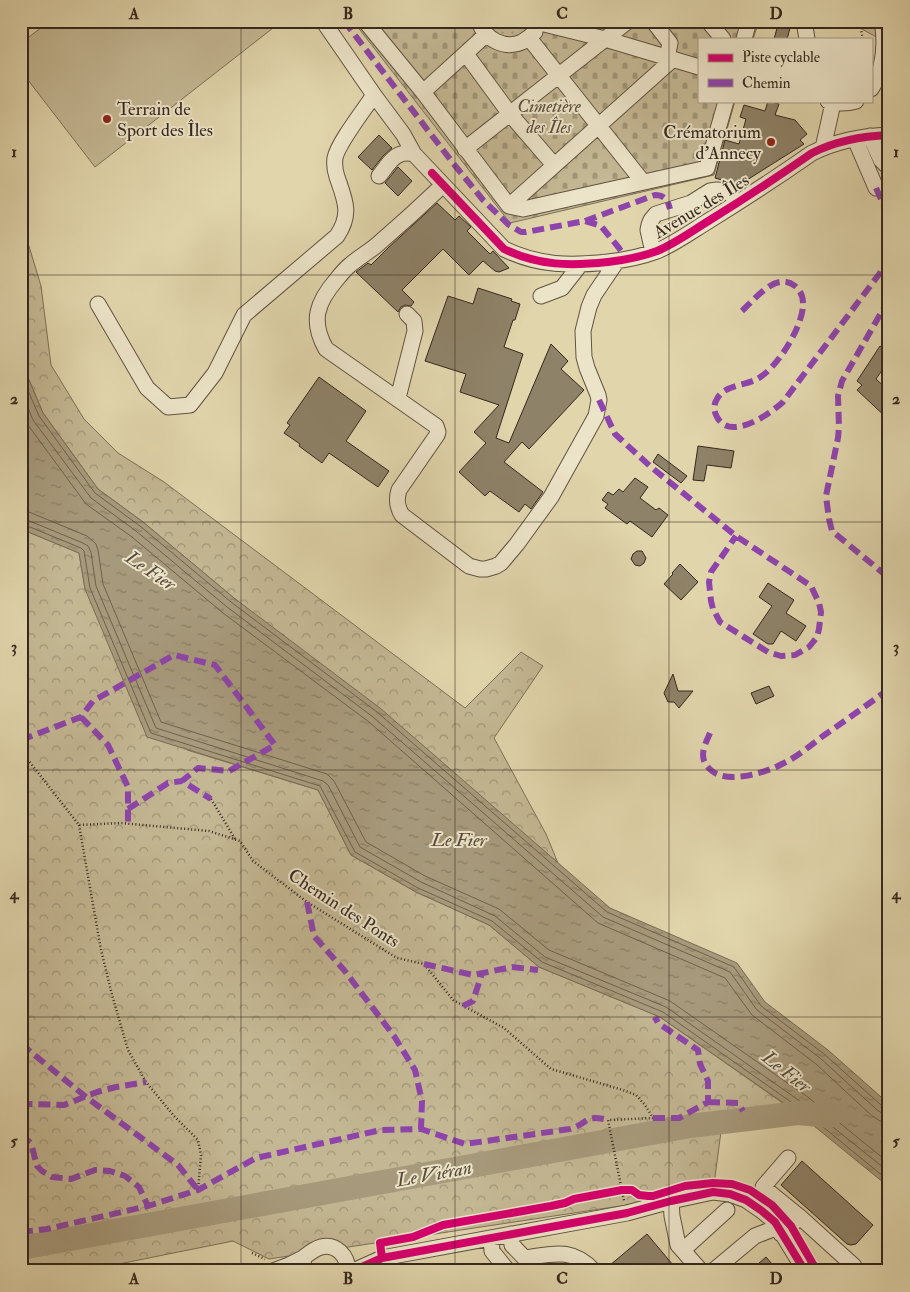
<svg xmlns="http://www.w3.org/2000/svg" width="910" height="1292" viewBox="0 0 910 1292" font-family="'IM FELL Double Pica',serif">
  <defs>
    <pattern id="forest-crowns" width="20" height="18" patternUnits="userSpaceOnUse" patternTransform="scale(1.25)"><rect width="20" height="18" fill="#c4b894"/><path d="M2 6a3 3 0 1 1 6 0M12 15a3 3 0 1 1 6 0" fill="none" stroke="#a09678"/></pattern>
    <pattern id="cemetery-stones" width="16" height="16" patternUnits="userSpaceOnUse" patternTransform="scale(1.25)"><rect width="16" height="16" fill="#c4b894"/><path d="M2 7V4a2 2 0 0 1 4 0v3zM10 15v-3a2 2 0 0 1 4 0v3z" fill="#a09678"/></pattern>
    <pattern id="park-dots" width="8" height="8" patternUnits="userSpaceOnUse" patternTransform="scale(1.25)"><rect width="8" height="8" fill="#c4b894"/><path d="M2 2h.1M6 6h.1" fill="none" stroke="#a09678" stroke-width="1.8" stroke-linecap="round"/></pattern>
    <pattern id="water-ripples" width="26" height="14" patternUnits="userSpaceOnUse" patternTransform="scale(1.25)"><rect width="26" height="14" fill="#a79a7c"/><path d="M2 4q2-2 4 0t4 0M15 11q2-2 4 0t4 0" fill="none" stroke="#897e65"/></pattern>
  </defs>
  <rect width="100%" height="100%" fill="#e1d5ac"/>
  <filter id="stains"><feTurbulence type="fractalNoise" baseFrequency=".004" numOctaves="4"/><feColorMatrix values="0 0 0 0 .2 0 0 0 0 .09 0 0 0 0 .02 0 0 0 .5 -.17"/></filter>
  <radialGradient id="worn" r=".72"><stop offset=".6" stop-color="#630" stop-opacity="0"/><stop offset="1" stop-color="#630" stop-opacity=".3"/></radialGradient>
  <!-- forest -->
  <path fill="url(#forest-crowns)" stroke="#7c7059" d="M852,21h37v23l-29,-16z
    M21,169l7,74 13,43 10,79 33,54 34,34 46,29 301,226 56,-56 22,14 -49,72 52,96 12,29 -48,-41 -276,-224 -91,-76 -45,-33 -55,-76 -22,-52z
    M21,529l58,24 6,36 102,161 131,40 33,65 65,37 73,33 50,42 121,50 134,94 -72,13 -9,68 -444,67 -36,-18 -149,30h-63z"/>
  <!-- cemetery -->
  <path fill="url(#cemetery-stones)" stroke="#7c7059" d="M353,21h406l-6,18h-54v62h36l-21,74 -204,48z"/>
  <!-- park -->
  <path fill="url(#park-dots)" stroke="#7c7059" d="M486,21h48c-6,15 -24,21 -38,13 -4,-2 -7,-9 -10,-13z"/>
  <!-- pitch -->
  <path fill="#c4b894" stroke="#7c7059" d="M50,21h232l-187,146 -74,-96v-28z"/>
  <!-- water -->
  <path fill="url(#water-ripples)" stroke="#796c56" d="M21,361l22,52 55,76 45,33 91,76 146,110 230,200 127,55 28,39 63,48 61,54v83l-91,-74 -138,-96 -121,-50 -50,-42 -73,-33 -65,-37 -33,-65 -171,-53 -62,-148 -6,-36 -58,-24z"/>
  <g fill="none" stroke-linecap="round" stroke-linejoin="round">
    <!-- shore -->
    <path stroke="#6e614d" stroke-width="1" d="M21,374l18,42 56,77 45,33 91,76 146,110 230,200 127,55 27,39 63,48 56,50 5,4h4
      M21,391l12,29 58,78 45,33 91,76 146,110 230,200 127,55 27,38 63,48 56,51 7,5h6
      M21,410l7,15 58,79 46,33 91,76 146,109 229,201 127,55 27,37 64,49 55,51 9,6 9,1
      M21,511l8,1 58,24 5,4 4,4 2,6 5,34 58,138 166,52 7,7 32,61 59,34 74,33 50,41 121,51 139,97 80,65
      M21,519l6,1 56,23 5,3 3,6 5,34 60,142 167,53 5,4 32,62 61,35 74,34 50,41 121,50 138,97 85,68
      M21,525h4l56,23 3,3 6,37 61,145 169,53 35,66 63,36 74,33 50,41 121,50 138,97 88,72"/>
    <!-- river -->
    <path stroke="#a79a7c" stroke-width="24" d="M21,1248l669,-122 108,-13 32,3"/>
  </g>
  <!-- building -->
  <path fill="#8e8268" stroke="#35281e" d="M779,21h13l-5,18h-13z
    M768,101l11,3 -4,11 20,5 12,14 -7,6 4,4 -65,41 -24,-7 10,-38 14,4 7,-25 -6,-2 4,-12 21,6z
    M379,135l13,13 -9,8 -11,14 -14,-13z
    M398,167l14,14 -14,15 -13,-13z
    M437,203l18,17 4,-4 12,11 -4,4 23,23 3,-3 16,17 -10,4 -4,-1 -12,-10 -14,14 -26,-26 -41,41 12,12 -3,4 -6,-1 -4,2 -3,5 -42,-40 12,-9 3,2 18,-18z
    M478,288l34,11 -1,2 9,3 -5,16h-2l-9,27 19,7 -27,84 13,5 42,-99 17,17 -7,8 23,21 -55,59 -7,-7 -18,20 39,30 -12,17 -6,-5 -6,8 -29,-21 -5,5 -26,-24 27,-29 -12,-11 25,-27 -39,-13 6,-18 -41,-13 23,-65 25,8z
    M880,346l9,6v8l-13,19 13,12v29l-32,-30 5,-5 -5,-4z
    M319,377l47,34 -20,30 43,30 -11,16 -49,-34 -7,10 -23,-17 1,-2 -16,-11 6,-8 -3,-2z
    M698,446l36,5 -3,17 -24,-3 -3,16 -11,-1z
    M658,454l29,22 -6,7 -28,-21z
    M635,478l13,9 -8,11 16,12 3,-2 9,7 -16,22 -22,-16 -3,3 -22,-16 3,-4 -6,-4 6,-8 5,3 6,-6 4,3z
    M637,551h5l4,7 -2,5 -4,3 -5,-1 -4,-6 2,-5z
    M680,564l18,18 -17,18 -17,-16 9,-10 -1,-1z
    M768,583l26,17 -8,13 20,13 -10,15 -15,-10 -8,13h-5l-15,-10 19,-28 -13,-9z
    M673,674l5,17h15l-14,17 -5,-6h-6l-4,-9z
    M769,686l5,10 -18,8 -5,-11z
    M802,1161l71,64 -17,19 -5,1 -4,-1 -66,-59z
    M647,1234l31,37h-75z
    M766,1257l12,14h-28z"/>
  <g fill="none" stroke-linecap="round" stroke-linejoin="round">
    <!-- minor casing -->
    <g stroke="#605342" stroke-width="17">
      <path id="minor" d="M323,21l51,74 29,39 11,20
        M365,21l58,71 86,114 14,3 184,-41 19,-67
        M479,21c5,18 26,29 43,21 5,-3 9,-6 13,-10
        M653,21l17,22 -3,15
        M708,21l15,18
        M804,21l3,18
        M540,23l65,16 94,28
        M529,38l114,144
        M744,39l5,-18
        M466,54l44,60 44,51
        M871,89c13,-20 15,-45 11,-68
        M423,92l55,-50 8,-8
        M828,101c10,3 18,3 28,0
        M870,136l11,24 8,8
        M855,139l21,49
        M823,148l10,-45
        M465,149l163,-128
        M379,176c10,-12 16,-27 35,-22l90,95c35,17 66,17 104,13 17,-2 33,-5 49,-11 19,-8 35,-20 53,-31 34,-21 69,-44 102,-67 24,-12 50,-17 77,-18
        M443,185c-21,20 -43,40 -65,59 -9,8 -19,13 -28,21 -5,4 -9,9 -13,14 -20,23 -27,42 -11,70l110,77 2,6 -1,3 -38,55c-3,10 -2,17 3,25l67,51 11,3h6l10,-3 5,-3 16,-19 34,-47 45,-81 3,-16 -1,-5 -11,-27 -3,-11 -1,-26 6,-24 5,-12 23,-34
        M509,206l163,-146
        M653,252l-5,-22 1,-5 2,-5 5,-6 35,-11 19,-12 7,-1 9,1 5,4
        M541,296l21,-8 18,-23
        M98,304l49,84 21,19 22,-2 25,-32 29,-58 93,-79c15,-22 8,-36 0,-59 -2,-6 -3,-12 -2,-19 3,-15 29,-48 39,-63
        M398,398l17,-67 -1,-10 -7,-7
        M671,1201l1,15 6,29 23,26
        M800,1217l54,49
        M511,1234l1,11 25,26
        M781,1234l19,-17 -37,-30 25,-29
        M491,1238l1,13 16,20
        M683,1250l44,-40
        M525,1258c28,-4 47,-11 69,13
        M273,1271l16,-6 14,-7
        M304,1271l-1,-13c5,-4 11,-9 18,-11 15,-4 27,9 27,24
        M353,1271l29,-13 245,-45 44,-12 42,-9 17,2 16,6 16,11 13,11 30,49
        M713,1271l42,-35 23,-9"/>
    </g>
    <!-- path -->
    <path stroke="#35281e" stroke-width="2.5" stroke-dasharray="1 2.5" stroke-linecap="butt" d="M859,21l4,18
      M21,751l58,74 42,-2 88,8 31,10 13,20 54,41 90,56 27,6 29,36 51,28 47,41 72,21 13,5 9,10 8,13 -45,2 16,81
      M211,799l24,40
      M79,825l22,125 11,45 16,55 18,32 28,34 24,24 3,15 -3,35
      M252,1253l13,6"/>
    <!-- minor -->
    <use href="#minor" stroke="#ece4c9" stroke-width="15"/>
    <!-- quiet -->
    <path stroke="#8e44ad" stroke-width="6" stroke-dasharray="12 6" stroke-linecap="butt" d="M344,21l109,142 30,37 26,25 12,7h5l59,-11 16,5 18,22 7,11
      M876,188l13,29
      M585,221l70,-26c10,0 13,6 15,14
      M889,299l-47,82 -4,15 1,31 -1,11 -12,58 3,23 3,12 57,47
      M742,311c13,-12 34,-40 53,-25 5,4 8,10 8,17 1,22 -26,66 -46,76 -13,7 -33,6 -40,20 -4,6 -3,13 0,18 13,25 53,-3 66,-15l97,-129 9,-17
      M599,400l16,34 36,33 85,69 75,50 8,17 2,9 -2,17 -2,8 -8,10 -14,8 -14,1 -13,-4 -48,-30 -7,-13 -2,-8 -2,-19 2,-10 25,-36
      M81,717l27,28 20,42v37
      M710,733c-6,14 -13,26 2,38 16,13 53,2 70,-7 15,-7 28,-18 41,-28 22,-15 44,-31 66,-47
      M21,740l60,-23 12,-16 81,-46 41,10 60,80 -46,26 -31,-3 -16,13 29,18
      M128,809l40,-26 14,-2
      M307,902l7,34 30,34 50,66 21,34 7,31 -1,28
      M424,964l49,11 39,-8 26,3
      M463,1006l10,-5 9,-28
      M21,1044l65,53 92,68 20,25
      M21,1101l7,3 36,1 33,-13 19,-5 30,-5
      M708,1102l30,1 5,8
      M653,1118h26l29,-16v-21l-8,-17 -2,-14 -40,-27 -3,-6
      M21,1135l10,8 6,23 5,5 10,6 19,2 24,-9 15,1 15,5 14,11 9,19
      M21,1232l26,-3 101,-23 50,-16 58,-32 125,-28 40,-1 44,15 105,-15c20,-6 13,-15 38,-9"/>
    <!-- cycleway casing -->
    <g stroke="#ece4c9" stroke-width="11">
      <path id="cycleway" d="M432,173l72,76c35,17 66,17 104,13 17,-2 33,-5 49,-11 19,-8 35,-20 53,-31 34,-21 69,-44 102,-67 24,-12 50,-17 77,-18
        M382,1258l-2,-15 33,-6 30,-12 108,-19 14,-3 9,-4 48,-9h10l7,5 9,1h5l32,-10 28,-3 19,1 18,6 22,15 19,21 26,45
        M353,1271l29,-13 245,-45 44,-12 42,-9 17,2 16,6 16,11 13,11 30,49"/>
    </g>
    <!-- cycleway -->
    <use href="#cycleway" stroke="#d6006c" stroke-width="8"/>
  </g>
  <!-- grid -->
  <path fill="none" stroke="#35281e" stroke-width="1" stroke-opacity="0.55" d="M241,21v1250M455,21v1250M669,21v1250M21,275h868M21,522h868M21,770h868M21,1017h868"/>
  <!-- markers -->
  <g fill="#8f2418" stroke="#ece4c9" stroke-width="2">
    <circle cx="107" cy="119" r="5"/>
    <circle cx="771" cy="142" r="5"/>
  </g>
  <g text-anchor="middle" stroke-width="4" stroke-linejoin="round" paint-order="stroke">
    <!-- park labels -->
    <g font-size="18" font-style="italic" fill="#594c3c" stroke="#ece4c9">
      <text x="549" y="112">Cimetière<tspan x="549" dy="21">des Îles</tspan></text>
    </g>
    <!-- poi labels -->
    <g font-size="18" fill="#35281e" stroke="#ece4c9" text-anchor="start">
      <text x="117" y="115">Terrain de<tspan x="117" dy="21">Sport des Îles</tspan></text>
      <text x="761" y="138" text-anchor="end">Crématorium<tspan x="761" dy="21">d'Annecy</tspan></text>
    </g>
    <!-- street labels -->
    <g font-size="18" fill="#35281e" stroke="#ece4c9">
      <text transform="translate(701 206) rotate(-31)" y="6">Avenue des Îles</text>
      <text transform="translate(344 908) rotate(33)" y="6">Chemin des Ponts</text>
    </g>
    <!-- water labels -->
    <g font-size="19" font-style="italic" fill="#574a3a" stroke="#ece4c9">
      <text transform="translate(151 570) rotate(34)" y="7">Le Fier</text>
      <text x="459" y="846">Le Fier</text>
      <text transform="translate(787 1071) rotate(38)" y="7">Le Fier</text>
      <text transform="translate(434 1173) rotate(-10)" y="7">Le Viéran</text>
    </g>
  </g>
  <!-- margin -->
  <rect width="910" height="1292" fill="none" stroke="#e1d5ac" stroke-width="55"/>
  <!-- legend -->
  <rect x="698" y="38" width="175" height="65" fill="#ece4c9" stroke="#a39985"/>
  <rect x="708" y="54" width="25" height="8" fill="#d6006c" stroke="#a39985"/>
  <text x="742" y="62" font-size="15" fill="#35281e">Piste cyclable</text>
  <rect x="708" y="79" width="25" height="8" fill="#8e44ad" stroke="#a39985"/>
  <text x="742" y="88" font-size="15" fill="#35281e">Chemin</text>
  <rect x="28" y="28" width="854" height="1236" fill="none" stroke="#35281e" stroke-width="2"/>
  <g font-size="16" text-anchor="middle" font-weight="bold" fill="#35281e">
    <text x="134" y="19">A</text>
    <text x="348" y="19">B</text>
    <text x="562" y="19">C</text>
    <text x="776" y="19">D</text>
    <text x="14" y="157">1</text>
    <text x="896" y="157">1</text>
    <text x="14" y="404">2</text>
    <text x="896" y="404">2</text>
    <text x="14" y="652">3</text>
    <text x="896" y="652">3</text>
    <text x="14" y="899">4</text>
    <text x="896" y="899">4</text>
    <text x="14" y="1146">5</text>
    <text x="896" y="1146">5</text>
    <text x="134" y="1284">A</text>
    <text x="348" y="1284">B</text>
    <text x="562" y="1284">C</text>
    <text x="776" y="1284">D</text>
  </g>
  <rect width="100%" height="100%" filter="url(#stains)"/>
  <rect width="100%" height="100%" fill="url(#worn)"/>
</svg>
